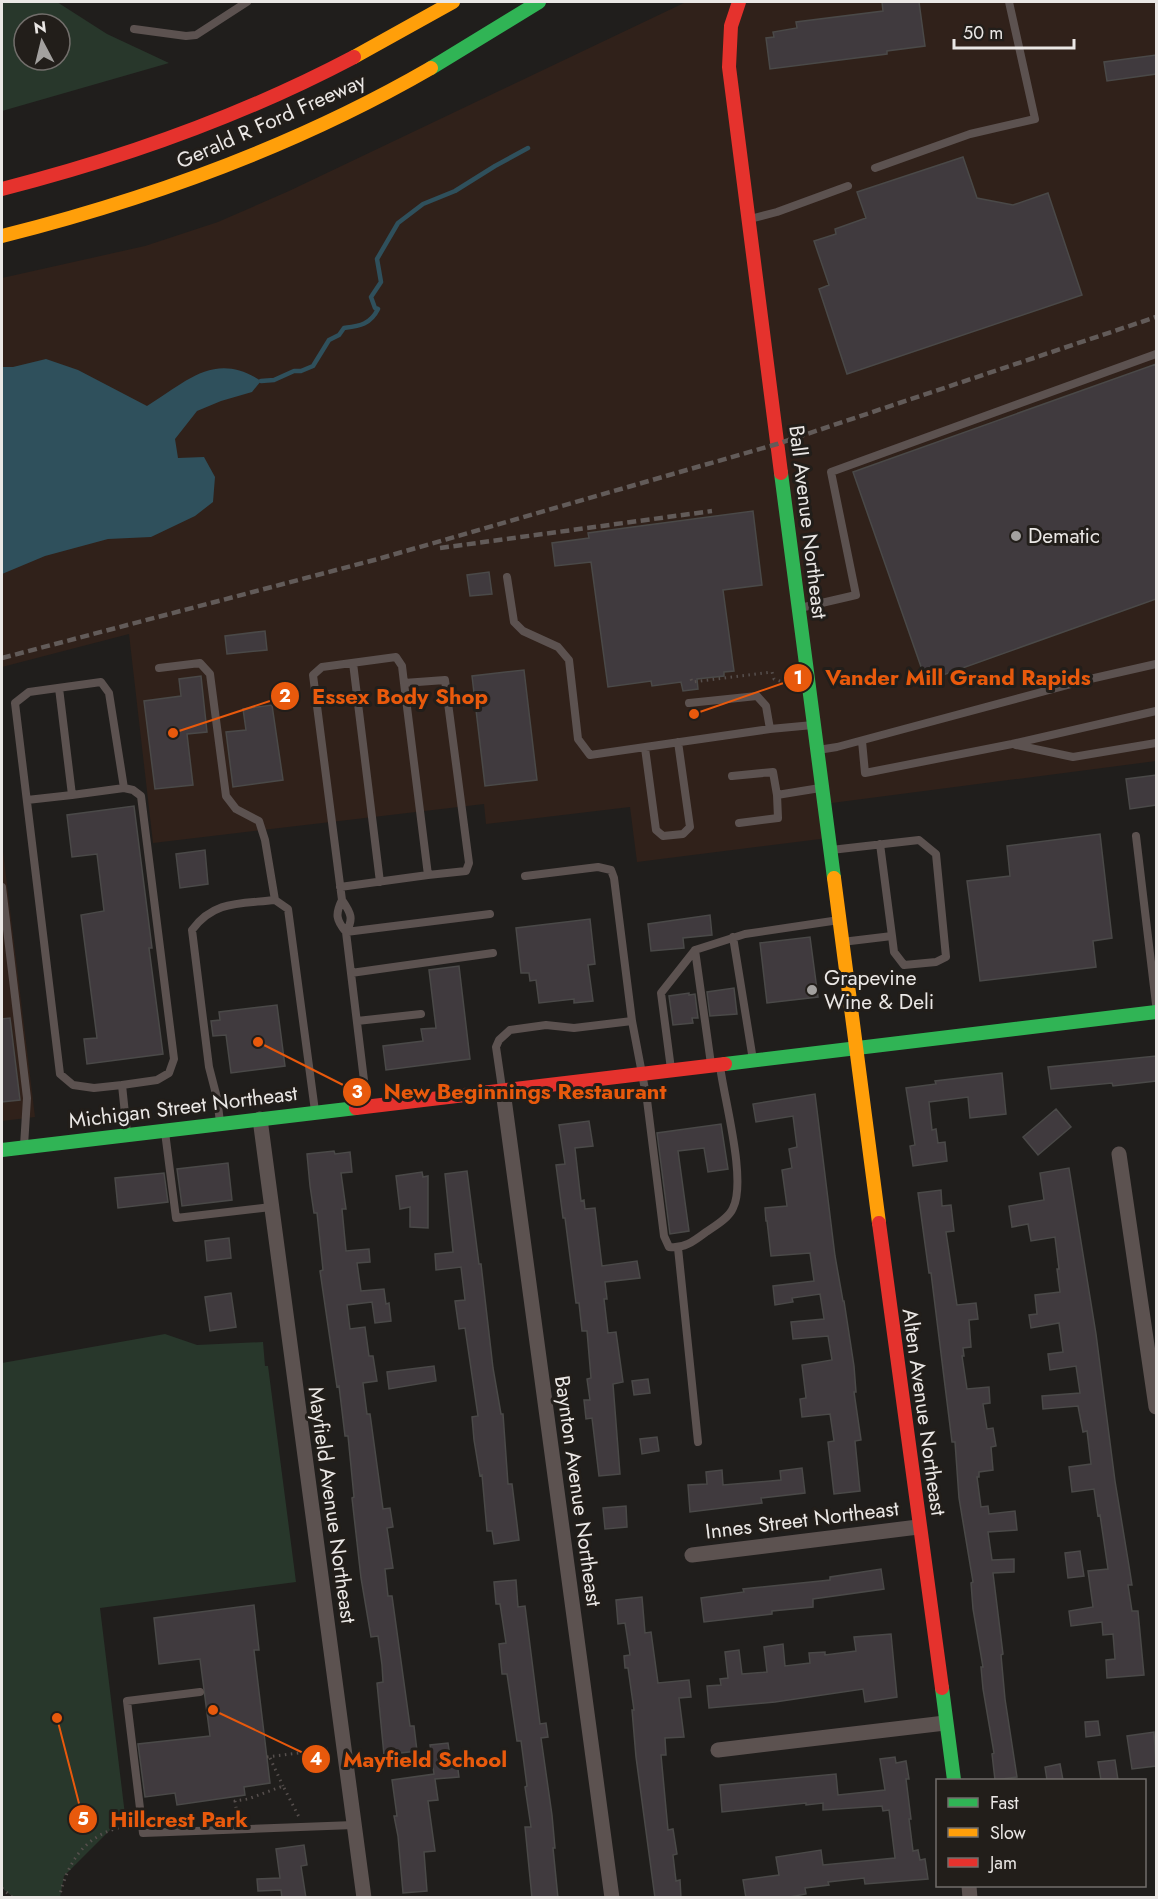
<svg xmlns="http://www.w3.org/2000/svg" width="1158" height="1899" viewBox="0 0 1158 1899" font-family="Jost,sans-serif">
  <rect width="100%" height="100%" fill="#201e1c"/>
  <!-- industrial -->
  <path fill="#30211a" d="M686,2h470v759l-332,43 4,34 -191,24 -7,-55 -144,17 -2,-20 -331,39 -24,-209 -127,33v-389l143,-32 73,-24 71,-31z
    M2,843l33,274 -33,4z"/>
  <!-- green -->
  <path fill="#28372b" fill-rule="evenodd" d="M2,2h55l50,32 62,29 -167,48zM24,24h36v36h-36z
    M165,1334l32,11 66,-3 2,24h3l28,216 -196,26 25,207 -61,61 -4,21h-47l-11,-9v-525z"/>
  <!-- water -->
  <path fill="#2f505c" d="M46,359l32,11 69,36c39,-24 68,-56 114,-25l-9,11 -31,9 -24,10 -22,28 3,19 26,-1 11,20 -2,25 -18,14 -44,21 -43,2 -63,17 -43,18v-207h11z"/>
  <g fill="none" stroke-linecap="round" stroke-linejoin="round">
    <!-- stream -->
    <path stroke="#2f505c" stroke-width="4.5" d="M261,381l13,-1 20,-9h7l12,-5 16,-26 10,-5 5,-7c15,-2 26,-3 34,-19l-3,-1 -4,-11 10,-15 -4,-23 21,-36 25,-19 32,-13 40,-25 33,-18"/>
  </g>
  <!-- building -->
  <path fill="#403a3e" stroke="#4a4948" stroke-width="1.5" d="M882,2h37l6,44 -38,5v3l-117,15 -4,-31 8,-1 -1,-5 24,-4 -1,-6 87,-11z
    M1156,55v19l-49,7 -3,-19z
    M963,157l14,41 36,7 35,-12 34,102 -235,79 -28,-85 10,-4 -15,-44 22,-7 -1,-5 31,-11 -9,-26z
    M1156,364v235l-230,82 -73,-209z
    M753,511l9,74 -39,5 11,81 -10,1v4l-27,3 1,10 -15,2 -2,-9 -29,4 -1,-5 -43,6 -17,-125 -36,4 -3,-23 37,-5 -1,-5z
    M489,572l3,22 -22,2 -3,-21z
    M265,631l2,19 -40,4 -2,-18z
    M524,670l13,110 -52,6 -13,-110z
    M201,676l6,56 -20,2 6,51 -38,4 -11,-88 37,-5 -2,-17z
    M272,705l11,75 -50,7 -7,-55 20,-2 -3,-21z
    M1156,775v30l-26,4 -4,-30z
    M134,806l18,142h-3l14,106 -76,10 -3,-25 13,-1 -16,-123 23,-4 -7,-57 -25,3 -5,-42z
    M1100,834l12,104 -19,3 3,26 -116,14 -13,-100 43,-5 -3,-30z
    M205,850l3,34 -28,4 -4,-34z
    M710,915l2,20 -29,3 1,10 -33,3 -3,-27z
    M590,919l5,45 -7,1 5,36 -19,2v-4l-35,4 -3,-23 -6,1 -1,-8h-8l-5,-45z
    M810,937l8,60 -51,6 -7,-60z
    M459,966l11,93 -84,11 -3,-24 40,-5 -2,-12 15,-1 -7,-58z
    M734,988l3,26 -27,2 -3,-24z
    M689,993v2l6,-1 3,24h-6l1,5 -20,2 -4,-29z
    M277,1005l8,61 -54,7 -5,-38 -13,1 -2,-15 9,-1 -1,-8z
    M10,1018l10,82 -18,2v-83z
    M1156,1056v25l-43,5 -1,-3 -61,6 -3,-22z
    M1002,1073l4,41 -36,4 -2,-21 -39,5 3,28 4,-1 2,14 7,-1 2,19 -34,5 -3,-20 5,-1 -9,-57 30,-4 -1,-3z
    M815,1094l20,162 8,45h1l10,65 2,26h-2l7,48 -6,1 5,50 -26,3 -6,-52 6,-1 -4,-27 -28,3 -2,-18 6,-1 -4,-33 30,-5 -4,-24 -35,3 -2,-17 33,-3 -4,-25 -28,4 1,4 -18,3 -2,-19 41,-5 -4,-28 -39,3 -4,-35h-1l-1,-13 22,-2 -5,-36 10,-2 -3,-19 8,-2 -4,-31 -37,6 -3,-18z
    M1056,1109l15,18 -33,28 -15,-18z
    M589,1121l4,25 -18,2 6,53 3,-1 1,9 10,-1 7,58 35,-5 3,17 -35,4 2,17h-3l4,34 8,-1 7,50 -10,2 7,90 -21,2 -7,-58 -6,1 -2,-19h6l-3,-21 4,-1 -4,-47h-5l-3,-28h-3l-11,-85h-2l-7,-53 9,-1 -6,-39z
    M721,1124l7,45 -20,3 -4,-24 -26,3 11,80 -19,3 -13,-101z
    M334,1151l1,3 15,-2 2,20 -11,1 5,36h-4l4,42 23,-2 1,13 -13,1 4,28 23,-2 2,15 3,-1 2,18 -16,2 -3,-21 -25,3 3,24 15,-2 4,29h4l4,25 -14,2 4,31h3l13,95 7,-1 3,19 -6,1 6,40 -8,1 3,27h4l18,130h4l3,25 -33,4 -7,-72 6,-1 -1,-17 -4,-29 -7,1 -10,-59 -9,-80 2,-1 -6,-61h-3l-6,-50 -2,1 -17,-116 3,-1 -6,-57h-3l-4,-27 -3,-32z
    M228,1163l4,37 -50,6 -5,-37z
    M1069,1168l27,166 19,147 14,85 3,19h-4l4,26h6l6,64 -37,3 -1,-18 9,-1 -2,-25 -10,1 -1,-13 -31,4 -2,-15 24,-4 -5,-36 20,-2 -8,-54 -2,1 -4,-27 -22,3 -3,-25 22,-3 -4,-33 -4,1 -5,-26 -35,3 -1,-13 38,-3 -4,-27 -26,4 -2,-16 15,-2 -4,-29 -28,5 -2,-13 8,-1 -2,-19 25,-3 -3,-23h2l-4,-32 -24,4 -3,-17 -16,3 -3,-21 35,-6 -4,-27z
    M467,1171l12,93h2l12,104 8,46h2l5,70h4l7,56 -25,4 -2,-13h-5l-5,-56 -2,1 -6,-36 -2,-23 6,-1 -13,-88 -6,1 -4,-28 10,-1 -4,-33 -25,3 -1,-16 18,-2 -8,-78z
    M422,1172l1,5 5,-1v52l-18,-1v-20l-10,2 -4,-33z
    M164,1173l4,29 -50,6 -3,-30z
    M941,1190l1,16 9,-1 3,26 -8,1 11,73 19,-2 2,16 -9,1 2,27 -8,1 1,8h-2l5,33 22,-2 1,16 -7,1 4,25 6,-1 3,18 -5,1 2,23 -14,2v5h-2l4,30 7,-1 1,8 26,-3 2,19 -29,2 4,28 22,-1v13l-21,1 10,81 -2,1 4,44 12,78 -22,3 -3,-26 2,-1 -11,-64 -2,-22h2l-10,-58 -2,-26 2,-1 -14,-84 -4,-56h-3l-21,-169h-2l-11,-80z
    M229,1238l2,20 -24,3 -2,-20z
    M231,1293l5,34 -26,4 -5,-34z
    M434,1366l2,15 -47,8 -2,-17z
    M648,1379l2,14 -16,2 -2,-14z
    M657,1437l2,14 -17,3 -2,-15z
    M802,1468l3,25 -44,5 1,5 -72,9 -2,-27 19,-1 -1,-12 16,-2 1,15 58,-5 -1,-9z
    M626,1506l1,21 -22,2 -2,-21z
    M1080,1551l4,25 -16,2 -3,-25z
    M881,1569l3,20 -71,10v8l-41,4v3l-68,8 -3,-24 43,-6 -1,-3 87,-9v-3z
    M516,1580l2,27 7,-1 15,118 6,-1 2,14 -7,1 11,77 3,33h-2l5,50h-26l-7,-71h6l-6,-40 2,-1 -6,-45h-4l-10,-67h-5l-3,-30 7,-1 -6,-39h-4l-2,-22z
    M642,1597l3,36 6,-1 7,51 31,-3 2,17 -12,1 5,39 -19,1 1,17h-5l7,75 5,-1 4,25 -4,1 3,26 4,-1 1,18h-26l-19,-141 -4,-47h2l-6,-42h-3l-1,-12 6,-1 -5,-32 -7,1 -2,-24z
    M254,1605l5,45h-5l16,133 -26,4 1,8 -68,10 -2,-12 -30,4 -7,-53 72,-8 -10,-77 -41,5 -5,-46z
    M891,1634l6,63 -32,5 -2,-13 -88,13 -66,6 -2,-22 14,-1 -1,-6 8,-1 -3,-26 14,-2 3,24 25,-2 -3,-25 19,-3 2,22 25,-3 -1,-10 16,-1v3l31,-4 -2,-14z
    M1098,1721l2,14 -14,2 -1,-15z
    M1154,1732l2,34 -24,3 -5,-33z
    M448,1743l3,20 6,-1 2,15 -24,2 3,21 -10,1 7,50 -11,1 3,39 -24,2 -5,-57 -4,-20h3l-5,-36 42,-6 -4,-29z
    M895,1757l1,6 10,-2 3,18h-3l5,40h-2l4,32 5,-1 2,10 5,-1 3,20 -63,5 -1,-6 -36,4 1,3 -24,3 1,6 -22,4h-38l-3,-18 36,-5 -3,-18 45,-7 2,15 72,-7 -6,-48 -6,1 -1,-5 -59,4v-7l-17,2v-2l-84,9 -2,-27 116,-11 2,21 47,-5 -5,-31z
    M1115,1760l3,20h-17l-3,-18z
    M1060,1764l3,16h-16l-2,-13z
    M304,1845l3,20 -6,1 5,32h-24l-1,-8 -23,1 -1,-12 23,-1 -4,-29z"/>
  <g fill="none" stroke-linecap="round" stroke-linejoin="round">
    <!-- path -->
    <path stroke="#564f4d" stroke-width="3" stroke-dasharray="1.5 4.5" stroke-linecap="butt" d="M691,679l1,3 80,-10 2,7 11,4
      M267,1757l63,-8
      M270,1758l13,28
      M238,1820l-3,-19 13,-2 35,-13 16,31
      M2,1888l11,10
      M59,1898c10,-41 29,-66 72,-73"/>
    <!-- lane -->
    <path stroke="#5c5250" stroke-width="8" d="M134,29l52,7 10,-1 51,-33
      M875,168l95,-34 65,-15 -26,-117
      M750,219l27,-7 71,-26
      M507,577l7,45 9,9 35,16 11,13 9,79 12,16 180,-26 -4,-23 -9,-10 -68,7
      M800,608l56,-13 -25,-123 325,-118
      M353,663l27,219
      M159,668l41,-5 10,11 16,122 10,13 23,12 6,19 10,60
      M59,688l13,107 52,-7
      M770,729l43,-4
      M862,741l3,32 147,-29 144,-33
      M1016,745l57,12 83,-14
      M645,748l11,82 7,6 20,-2 7,-7 -12,-85
      M818,750l19,-3 253,-68 66,-15
      M732,776l41,-4 4,23 1,23 -39,5
      M777,795l43,-7
      M27,800l45,-5
      M1136,836l20,168
      M880,844l12,92
      M831,850l88,-10 17,14 10,103 -10,5 -32,3 -10,-13 -2,-16 -50,6
      M525,876l73,-9 13,3 3,8 18,143 15,79 17,136 5,11c15,2 25,-6 37,-15 9,-6 23,-14 27,-24 14,-28 -9,-109 -13,-142
      M2,887l25,211 -3,48
      M340,887l88,-12
      M342,900c-7,14 -6,20 4,32l21,173
      M346,932c8,-13 5,-19 -4,-32l-29,-225 9,-8 74,-10 6,9 2,17 24,192 38,-4 3,-8 -24,-183 -41,3
      M346,932l144,-18
      M733,937l20,123
      M695,950l16,114
      M351,973l142,-20
      M357,1021l64,-7
      M671,1069l-10,-76 34,-43 50,-16 94,-14
      M122,1085l35,-5 12,-7 5,-14 -33,-263 -8,-6 -9,-2 -15,-95 -8,-11 -72,10 -14,11 45,371 13,11 21,3 28,-3 5,48
      M502,1088l-6,-41 3,-7 11,-10 36,-5 28,3 58,-7
      M220,1122l-3,-24 -8,-31 -17,-137c22,-30 49,-26 83,-30l13,9 27,202
      M165,1132l11,86 95,-11
      M678,1248l20,194
      M200,1692l-73,9 16,132 211,-8"/>
    <!-- street -->
    <path stroke="#5c5250" stroke-width="15" d="M503,1091l109,807
      M260,1119l104,779
      M1119,1154l37,253
      M692,1555l226,-28
      M718,1750l227,-27
      M969,1886l1,12"/>
    <!-- fast -->
    <path stroke="#30b455" stroke-width="14" d="M431,68l108,-66
      M781,473l53,405
      M725,1064l431,-52
      M2,1150l354,-42
      M942,1688l12,92"/>
    <!-- slow -->
    <path stroke="#ff9f0a" stroke-width="14" d="M354,57l99,-55
      M2,236c151,-38 294,-90 429,-168
      M834,878l45,345"/>
    <!-- jam -->
    <path stroke="#e5322d" stroke-width="14" d="M739,2l-8,24 -2,41 52,406
      M2,189c122,-31 240,-73 352,-132
      M356,1108l369,-44
      M879,1223l63,465"/>
    <!-- rail -->
    <path stroke="#625b59" stroke-width="4.5" stroke-dasharray="9 4.5" stroke-linecap="butt" d="M440,548l272,-37
      M2,658l376,-99 399,-115 379,-127"/>
  </g>
  <!-- markers -->
  <g fill="#a3a19f" stroke="#221e1a" stroke-width="2">
    <circle cx="1016" cy="536" r="6"/>
    <circle cx="812" cy="990" r="6"/>
  </g>
  <g text-anchor="middle" stroke-width="6" stroke-linejoin="round" paint-order="stroke">
    <!-- street labels -->
    <g font-size="21" fill="#eae7e5" stroke="#221e1a">
      <text transform="translate(271 121) rotate(-24)" y="7">Gerald R Ford Freeway</text>
      <text transform="translate(808 522) rotate(83)" y="7">Ball Avenue Northeast</text>
      <text transform="translate(183 1107) rotate(-7)" y="7">Michigan Street Northeast</text>
      <text transform="translate(924 1412) rotate(82)" y="7">Alten Avenue Northeast</text>
      <text transform="translate(578 1491) rotate(82)" y="7">Baynton Avenue Northeast</text>
      <text transform="translate(332 1505) rotate(82)" y="7">Mayfield Avenue Northeast</text>
      <text transform="translate(802 1520) rotate(-7)" y="7">Innes Street Northeast</text>
    </g>
    <!-- poi labels -->
    <g font-size="21" fill="#eae7e5" stroke="#221e1a" text-anchor="start">
      <text x="1028" y="543">Dematic</text>
      <text x="824" y="985">Grapevine<tspan x="824" dy="24">Wine &amp; Deli</tspan></text>
    </g>
  </g>
  <!-- callouts -->
  <path fill="none" stroke="#e8590c" stroke-width="2" d="M694 714L798 678M173 733L285 696M258 1042L357 1092M213 1710L316 1759M57 1718L83 1819"/>
  <g fill="#e8590c" stroke="#221e1a" stroke-width="2">
    <circle cx="694" cy="714" r="6"/>
    <circle cx="173" cy="733" r="6"/>
    <circle cx="258" cy="1042" r="6"/>
    <circle cx="213" cy="1710" r="6"/>
    <circle cx="57" cy="1718" r="6"/>
    <circle cx="798" cy="678" r="15"/>
    <circle cx="285" cy="696" r="15"/>
    <circle cx="357" cy="1092" r="15"/>
    <circle cx="316" cy="1759" r="15"/>
    <circle cx="83" cy="1819" r="15"/>
  </g>
  <g font-size="18" text-anchor="middle" font-weight="bold" fill="#fff">
    <text x="798" y="684">1</text>
    <text x="285" y="702">2</text>
    <text x="357" y="1098">3</text>
    <text x="316" y="1765">4</text>
    <text x="83" y="1825">5</text>
  </g>
  <g font-size="22" text-anchor="middle" font-weight="bold" fill="#e8590c" stroke="#221e1a" stroke-width="6" stroke-linejoin="round" paint-order="stroke">
    <text x="958" y="685">Vander Mill Grand Rapids</text>
    <text x="400" y="704">Essex Body Shop</text>
    <text x="525" y="1099">New Beginnings Restaurant</text>
    <text x="425" y="1767">Mayfield School</text>
    <text x="179" y="1827">Hillcrest Park</text>
  </g>
  <!-- border -->
  <rect width="1158" height="1899" fill="none" stroke="#eae7e5" stroke-width="6"/>
  <!-- legend -->
  <rect x="936" y="1779" width="210" height="108" fill="#221e1a" stroke="#726e6b" stroke-width="1.5"/>
  <rect x="948" y="1798" width="30" height="9" fill="#30b455" stroke="#726e6b" stroke-width="1.5"/>
  <text x="990" y="1809" font-size="18" fill="#eae7e5">Fast</text>
  <rect x="948" y="1828" width="30" height="9" fill="#ff9f0a" stroke="#726e6b" stroke-width="1.5"/>
  <text x="990" y="1839" font-size="18" fill="#eae7e5">Slow</text>
  <rect x="948" y="1858" width="30" height="9" fill="#e5322d" stroke="#726e6b" stroke-width="1.5"/>
  <text x="990" y="1869" font-size="18" fill="#eae7e5">Jam</text>
  <!-- north arrow -->
  <g transform="translate(42 42) rotate(353)"><circle r="28" fill="#221e1a" stroke="#726e6b" stroke-width="1.5"/>
  <path d="M0-4.5L10 22L0 15L-10 22Z" fill="#a3a19f"/>
  <text y="-9" font-size="16" font-weight="bold" text-anchor="middle" fill="#eae7e5">N</text>
  </g>
  <!-- scale -->
  <path d="M954 39v9h120v-9" fill="none" stroke="#eae7e5" stroke-width="3"/>
  <text x="963" y="39" font-size="18" fill="#eae7e5" stroke="#221e1a" stroke-width="4.5" paint-order="stroke">50 m</text>
</svg>
